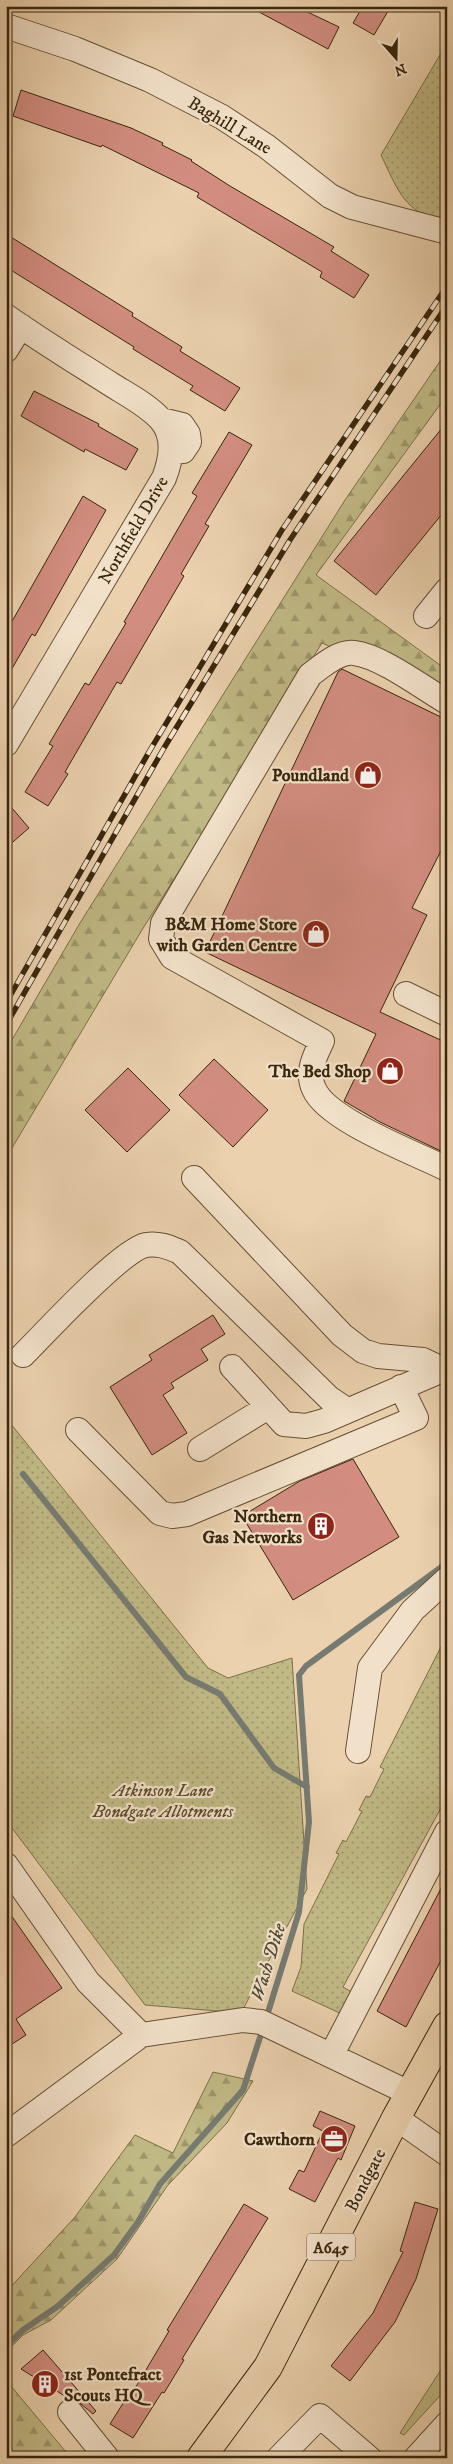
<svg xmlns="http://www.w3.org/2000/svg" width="453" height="2464" viewBox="0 0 453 2464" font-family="'IM FELL DW Pica',serif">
  <defs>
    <pattern id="forest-firs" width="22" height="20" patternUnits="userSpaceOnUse" patternTransform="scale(1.25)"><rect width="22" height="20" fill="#c0b985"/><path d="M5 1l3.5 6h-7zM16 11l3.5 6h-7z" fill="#9d966b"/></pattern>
    <pattern id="park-dots" width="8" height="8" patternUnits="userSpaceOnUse" patternTransform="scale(1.25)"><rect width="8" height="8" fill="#c0b985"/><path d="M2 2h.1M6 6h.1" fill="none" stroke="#9d966b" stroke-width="1.8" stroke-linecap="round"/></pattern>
  </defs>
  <rect width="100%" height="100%" fill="#ebd1ae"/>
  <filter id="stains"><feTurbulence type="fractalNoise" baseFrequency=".004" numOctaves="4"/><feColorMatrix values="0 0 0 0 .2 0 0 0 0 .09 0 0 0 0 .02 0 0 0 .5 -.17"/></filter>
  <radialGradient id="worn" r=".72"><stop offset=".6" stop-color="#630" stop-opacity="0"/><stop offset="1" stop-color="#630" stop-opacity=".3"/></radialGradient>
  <!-- grass -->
  <path fill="#c0b985" stroke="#7c7048" d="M447,2356v32l-43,47 -4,-2 44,-68z"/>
  <!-- forest -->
  <path fill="url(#forest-firs)" stroke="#7c7048" d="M447,351v44l-131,180 131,95v36l-45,-27 -80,-36 -180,287 -136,228v-108l74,-127 265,-423z
    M213,2072l40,9 -26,42 -59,62 -51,74 -66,61 -28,15 -17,17v-60l69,-75 60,-82 38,18z
    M6,2380l65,78h-65z"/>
  <!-- park -->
  <path fill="url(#park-dots)" stroke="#7c7048" d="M447,43v180c-44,-11 -48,-31 -66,-68z
    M6,1418l202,250 20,10 64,-20 15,231 -66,124 -96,-8 -139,-185z
    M447,1635v162l-104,190 14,8 -11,21 -54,-25 9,-24 3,-43 35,-70 -3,-1 7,-13 3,2 16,-31 -3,-1 7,-14 4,1 14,-28 -4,-2z"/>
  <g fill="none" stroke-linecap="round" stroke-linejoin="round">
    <!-- stream -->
    <path stroke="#767b72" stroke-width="6" d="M23,1474l163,203 34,17 54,74 33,19
      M266,2019l33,-107 10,-90 -10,-147 7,-9 141,-103
      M6,2346l17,-16 35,-24 56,-51 24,-33 22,-38 83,-94 20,-62"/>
  </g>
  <!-- building -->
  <path fill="#d28d80" stroke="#39260c" d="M248,6h47l44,21 -11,22z
    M363,6h28l-17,29 -21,-12z
    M21,90l110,38 32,15 -1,2 30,15 -1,1 39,25 104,61 -3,4 38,24 -15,23 -34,-21 2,-5 -125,-75 2,-4 -97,-48 -1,2 -88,-31z
    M6,234l127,79 -1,3 50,31 -2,4 60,37 -15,23 -35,-21 3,-4 -60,-37 1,-2 -128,-80z
    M34,391l65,33 -1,2 40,23 -12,21 -41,-21 -1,3 -63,-36z
    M447,422v86l-71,87 -42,-34z
    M229,432l23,13 -47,79 4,2 -28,48 3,2 -63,108 -4,-2 -52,90 3,2 -20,32 -23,-14 28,-46 -4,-2 26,-44 10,-17 4,2 37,-62 -2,-1 73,-126 -5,-3z
    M83,496l23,14 -71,126 -3,-2 -26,45v-47z
    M342,669l105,51v119l-35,69 15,7 -47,97 67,31v111l-67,-32 -36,-21 32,-67 -171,-82 133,-280z
    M6,801l23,27 -23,20z
    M214,1059l54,51 -35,37 -54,-52z
    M128,1068l42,42 -43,42 -42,-42z
    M213,1315l12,19 -24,15 7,11 -37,23 3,5 -11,7 24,38 -35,22 -42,-68 42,-27 -3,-5z
    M353,1459l46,78 -106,63 -51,-84 58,-35z
    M447,1877v72l-41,78 -29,-16z
    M6,1908l56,80 -46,31 10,16 -20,13z
    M320,2111l35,15 -14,34 -3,-2 -23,44 -26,-13 10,-19 5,2 19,-41 -10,-5z
    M415,2202l23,7 -22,70 -21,43 -45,59 -19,-15 42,-53 30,-61 -3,-1z
    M244,2204l24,14 -86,141 2,1 -20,33 -2,-1 -29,46 -23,-14 22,-35 2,1 35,-59 -2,-1z
    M43,2350l53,61 -3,3 -18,-15 -7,-1 -47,-29z"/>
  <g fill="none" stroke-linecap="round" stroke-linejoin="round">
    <!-- minor casing -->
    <g stroke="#665134" stroke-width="26">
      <path id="minor" d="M6,26l69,23 75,31 72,37 44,29 64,50 22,11 95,25
        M6,316c34,24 70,46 106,69 16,10 37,21 49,35 15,17 10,40 3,58l-158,266
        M6,350l15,-24
        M161,420l21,5 6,9 1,8 -6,9 -12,1
        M426,616l21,-26
        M447,702c-24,-14 -66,-46 -93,-49 -15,-2 -32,13 -44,22l-147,248 -2,16 11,18 150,84c-7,15 -16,31 -8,48 13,31 101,64 133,80
        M406,994l41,20
        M194,1178l148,157 21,16 15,5 45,4 19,9
        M23,1355c22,-22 98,-105 123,-110 13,-2 22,2 34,7l149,146 18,12
        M232,1367l52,57 22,2 18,-5 123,-53
        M78,1430l82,83 12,3 15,-2 229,-96 -15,-31
        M200,1449l68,-42
        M358,1751l12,-83 43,-58 34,-31
        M6,1865l82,117 53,53
        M332,2054l115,-222
        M396,2118l51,36
        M6,2135l135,-100 102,-15 18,2 148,71
        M70,2412l37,46
        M279,2458l41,-42 49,42
        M416,2458l31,-34"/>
    </g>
    <!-- highway casing -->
    <g stroke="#39260c" stroke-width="30">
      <path id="highway" d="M201,2458l67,-91 128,-249 51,-92"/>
    </g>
    <!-- minor -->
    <use href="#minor" stroke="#f2e1ca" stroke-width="24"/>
    <!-- highway -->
    <use href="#highway" stroke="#ebd1ae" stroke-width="28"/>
    <!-- rail casing -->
    <g stroke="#39260c" stroke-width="5.5">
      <path id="rail" d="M6,1003l143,-251 133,-222 165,-244
        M6,1025l158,-277 126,-208 157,-235"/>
    </g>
    <!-- rail -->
    <use href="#rail" stroke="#f2e1ca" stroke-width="4" stroke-dasharray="11" stroke-linecap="butt"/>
  </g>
  <!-- icons -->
  <defs>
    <g id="shop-disc" transform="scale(1.4375)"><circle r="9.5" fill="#8f2418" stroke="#f2e1ca"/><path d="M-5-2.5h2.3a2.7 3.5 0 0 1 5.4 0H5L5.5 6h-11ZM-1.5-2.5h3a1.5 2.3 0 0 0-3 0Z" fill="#fff"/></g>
    <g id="building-disc" transform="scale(1.4375)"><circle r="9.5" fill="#8f2418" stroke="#f2e1ca"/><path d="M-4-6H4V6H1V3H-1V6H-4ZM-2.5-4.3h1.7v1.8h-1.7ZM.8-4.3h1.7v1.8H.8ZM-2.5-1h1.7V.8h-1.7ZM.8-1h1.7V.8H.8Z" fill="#fff"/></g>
    <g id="office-disc" transform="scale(1.4375)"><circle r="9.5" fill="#8f2418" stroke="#f2e1ca"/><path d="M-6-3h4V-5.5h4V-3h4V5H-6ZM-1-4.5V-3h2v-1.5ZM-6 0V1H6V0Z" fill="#fff"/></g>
  </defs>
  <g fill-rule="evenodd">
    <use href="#shop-disc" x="368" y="775"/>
    <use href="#shop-disc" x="316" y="934"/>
    <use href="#shop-disc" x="390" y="1071"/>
    <use href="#building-disc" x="321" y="1526"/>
    <use href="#office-disc" x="334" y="2139"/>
    <use href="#building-disc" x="45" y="2384"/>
  </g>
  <g text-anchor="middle" stroke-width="4.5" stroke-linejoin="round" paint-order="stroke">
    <!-- shield labels -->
    <rect fill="#f2e1ca" stroke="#705e45" stroke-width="1" x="307" y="2233.5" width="48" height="27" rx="4"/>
    <g font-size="16" font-weight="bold" fill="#39260c">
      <text x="331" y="2253">A645</text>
    </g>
    <!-- street labels -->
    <g font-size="18" fill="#39260c" stroke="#f2e1ca">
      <text transform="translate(230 125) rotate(31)" y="6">Baghill Lane</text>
      <text transform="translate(133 530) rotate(-60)" y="6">Northfield Drive</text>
      <text transform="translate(365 2180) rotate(-63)" y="6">Bondgate</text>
    </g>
    <!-- poi labels -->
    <g font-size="18" font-weight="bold" fill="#39260c" stroke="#f2e1ca" text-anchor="end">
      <text x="349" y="781">Poundland</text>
      <text x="297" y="930">B&amp;M Home Store<tspan x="297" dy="21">with Garden Centre</tspan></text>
      <text x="371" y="1077">The Bed Shop</text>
      <text x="302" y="1522">Northern<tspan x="302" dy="21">Gas Networks</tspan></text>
      <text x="315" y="2145">Cawthorn</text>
      <text x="64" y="2380" text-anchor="start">1st Pontefract<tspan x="64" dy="21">Scouts HQ</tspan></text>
    </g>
    <!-- park labels -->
    <g font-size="18" font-style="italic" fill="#5b4b2a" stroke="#f2e1ca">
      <text x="163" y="1796">Atkinson Lane<tspan x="163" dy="21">Bondgate Allotments</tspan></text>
    </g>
    <!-- water labels -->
    <g font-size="19" font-style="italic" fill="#524a36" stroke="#f2e1ca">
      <text transform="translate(267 1962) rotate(-73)" y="7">Wash Dike</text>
    </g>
  </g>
  <!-- margin -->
  <rect width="453" height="2464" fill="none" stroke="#ebd1ae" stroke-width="25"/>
  <rect x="8" y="8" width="438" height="2449" fill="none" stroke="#39260c" stroke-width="2.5"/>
  <rect x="12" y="12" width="428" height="2439" fill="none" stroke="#39260c"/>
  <!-- north arrow -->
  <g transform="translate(396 58) rotate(160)" stroke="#f2e1ca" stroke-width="4" paint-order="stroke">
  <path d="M0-4L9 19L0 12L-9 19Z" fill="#39260c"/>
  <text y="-8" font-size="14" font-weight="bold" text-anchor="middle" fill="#39260c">N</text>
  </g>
  <rect width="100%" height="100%" filter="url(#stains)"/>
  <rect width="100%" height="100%" fill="url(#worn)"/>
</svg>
